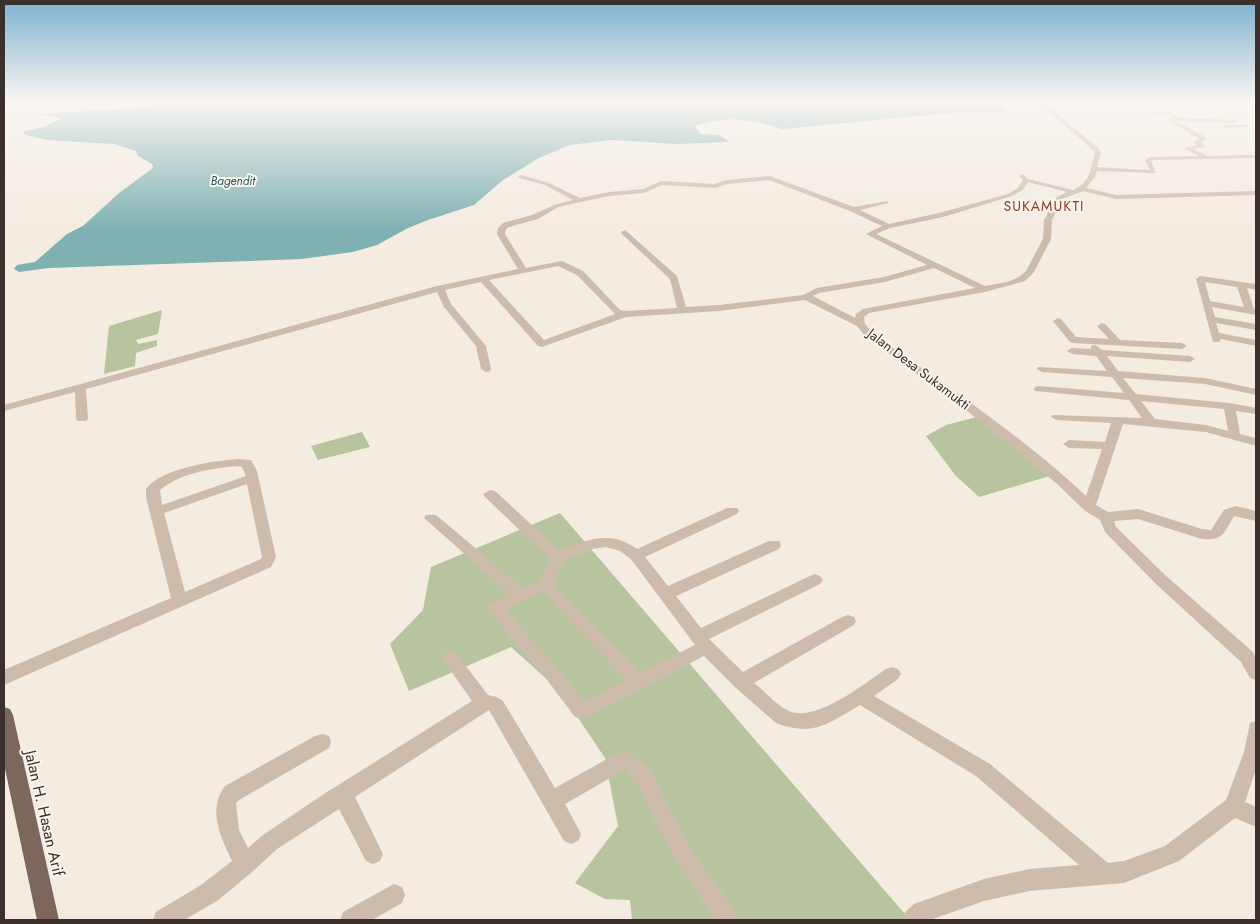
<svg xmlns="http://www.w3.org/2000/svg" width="1260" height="924" viewBox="0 0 1260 924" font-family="Jost,sans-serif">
  <rect width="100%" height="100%" fill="#f4ebe1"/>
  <!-- green -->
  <path fill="#b8c4a0" d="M162,310l-4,24 -22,6 2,4 19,-4v6l-21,7 -1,13 -31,8 5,-48z
    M977,417l73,59 -71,21 -24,-22 -29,-39 20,-11z
    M362,432l8,15 -52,13 -7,-14z
    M560,513l350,407h-278l-2,-20 -25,-1 -30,-16 43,-57 -13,-68 -45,-67 -49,-44 -102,44 -19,-47 33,-34 8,-43z"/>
  <!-- water -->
  <path fill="#7fb0b2" d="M192,101h808l4,12 -42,-1 -180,17c-31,-10 -55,-14 -87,-3l5,8 19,1 11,7 -54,2 -65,-4 -41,5 -31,13 -36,22 -29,25 -46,15 -20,8 -31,17 -24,7 -51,7 -253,9 -30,4 -5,-3 3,-4 18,-3 32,-28 16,-8 36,-33 34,-25 -1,-4 -14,-8 -2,-5 -22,-7 -67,-4 -24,-6 1,-3 20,-4 16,-8 -5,-3 -16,-2 140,-9z"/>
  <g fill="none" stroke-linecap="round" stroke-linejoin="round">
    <!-- minor -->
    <path fill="#cdbbac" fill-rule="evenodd" d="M1037,101h5l54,45 5,6 -4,15 53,3 -5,-10 5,-3 49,-1 -15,-8 13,-3 -4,-3 7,-3 -33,-19v-2h5l-3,-3h-16l-2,-3h19l10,6 57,2 -2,3 -59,-2 31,17v2l-6,2 4,3v2l-11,2 13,7 48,-1 1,3 -103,2 -2,1 5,12 -59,-2 -2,6 -9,11 30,7 140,-4v4l-140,4 -33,-8 -21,8 -10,21 -1,19 -17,33 -9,9 -40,11 -116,21 -5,4 1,7 7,9c73,52 149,102 214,163l16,-47 -33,-1 -6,-4 6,-4 36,2 6,-19 -54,-3 -6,-3 2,-2 89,3 -13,-18 -94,-9 -1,-2 1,-2 4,-1 85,7 -12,-16 -70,-5 -5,-3 1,-2 69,4 -11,-15 -24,-2 -5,-3 5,-3 19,1v-3l4,-1 7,5 88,6 5,3 -5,3 -83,-6 11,15 87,7 51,11v6l-51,-11 -82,-6 13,16 93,9 27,5v6l-20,-3 4,23 16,4v8l-50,-14 -83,-8 -27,81 12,7 30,-3 64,20 9,1 13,-20 12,-4 20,5v10l-22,-5c-10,17 -11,25 -32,23l-64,-20 -24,2 2,6 49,48 88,77 3,6v22l-6,-2 -9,-16 -86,-79 -50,-51 -5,-12 -16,-10 -28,-27 -95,-77 -95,-69 -9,-11 -52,-26 -86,11 -93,6 -84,30 -4,-1 -57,-64 -36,8 6,14 35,42 5,23 -1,2 -4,1 -5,-3 -5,-23 -32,-39 -7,-15 -351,97 2,30 -2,2h-8l-2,-2 -1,-27 -71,19v-6l433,-119 81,-17 -21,-35 1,-6 5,-5 29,-8 22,-10 19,-5 -28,-15 -26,-7 -1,-1 3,-2 28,8 31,15 29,-6 34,-3 18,-8 53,3 12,-4 44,-4 84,31 34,-6v2l-28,7 29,14 50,-11 69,-19 10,-6 5,-8 -4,-4 3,-2 6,5 45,11c17,-6 18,-23 22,-38zM769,180l81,31 32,15 -16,8 61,31 -43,12 -67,11 -14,7 -84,10 -33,2 -9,-31 -52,-46 -4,2 1,2 48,45 7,29 -52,3 -5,-1 -37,-39 -21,-10 -36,7 -21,-34 1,-5 3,-2 29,-8 20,-12 51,-11 35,-3 18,-8 53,3 12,-4zM1028,182l39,10 -10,5 -4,6 -9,17 -1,19 -17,32 -7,6 -12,5 -22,4 -109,-52 14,-6 53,-11 69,-21 11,-6zM558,266l19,9 38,39 -71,26 -55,-60zM934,268l41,20 -112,21 -7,5 -1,4 -42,-22 6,-3 66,-11zM1141,401l83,8 4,22 -22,-6 -51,-6z
      M1225,125h22l3,2 -27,1z
      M1200,276l56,8v6l-9,-2 7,21h2v6l-44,-8 3,10 41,7v6l-40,-7 3,10 37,7v6l-35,-7 -2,3h-6l-17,-63zM1205,282l32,5 7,20 -34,-6z
      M1058,318l3,1 15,18 33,2 -12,-13 5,-3 3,1 15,16 62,3 5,3 -5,3 -109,-6 -3,-1 -17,-21z
      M238,459l13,1 6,11 19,86 -5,10 -267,118v-15l167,-72 -25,-101v-8c15,-21 68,-28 92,-30zM238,466l4,1 4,9 -84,29 -2,-15c20,-17 53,-22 78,-24zM247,484l15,73 -1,2 -76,33 -21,-79z
      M490,490l5,1 65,60c27,-12 51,-21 77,-2l90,-41h10l2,3 -2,3 -92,43 23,29 101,-45h10l2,4 -2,4 -103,47 25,32 109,-52 5,-2 5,2 3,4 -3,4 -111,55 34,33 99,-55 6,-2 6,2 2,4 -2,4 -100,58c11,8 21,21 33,27 26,15 77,-26 99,-41l6,-2 6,2 3,5 -3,5 -24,17 116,68 118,99 16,-2 41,-15 61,-46 18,-48 6,-29 6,-2v48l-11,33 11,5v20l-21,-9 -56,43 -55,22 -95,8 -45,10 -54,19h-28l3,-8 9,-8 70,-25 45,-10 50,-4 -103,-89 -116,-71c-33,19 -46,32 -84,18l-41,-36 -31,-31 -117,61 -6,2 -6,-2 -31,-41 -58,-68 2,-4 22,-10 -86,-76 2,-3h10l87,73 16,-8 11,-21 -65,-62 -2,-3zM606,547l14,4 11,8 64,86 -54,27 -88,-89 11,-22 28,-12zM543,592l83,88 -42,21 -28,-35 -51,-56z
      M450,651l6,2 32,42 9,2 6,4 52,87 61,-34 10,-2 17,10 11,13 11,26 26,47 45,64 3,8h-24l-38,-58 -26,-47 -11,-27 -16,-18 -59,34 16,30 -3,7 -7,3 -7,-3 -75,-131 -134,87 28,57 -3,7 -7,3 -7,-3 -27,-52 -62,40 -25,23 -35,29 -33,19h-31l3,-8 45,-27 31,-24c-11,-23 -25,-51 -7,-75l90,-50 7,-2 7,2 2,6 -2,6 -90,52 -3,3 3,27 9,18 15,-13 61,-41 148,-93 -30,-43 2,-5z
      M394,884l8,3 3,8 -3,8 -30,17h-32l3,-8z"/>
    <!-- major -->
    <path fill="#7d675c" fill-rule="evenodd" d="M4,707l6,2 3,6 46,205h-22l-33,-156z"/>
  </g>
  <!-- sky -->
  <linearGradient id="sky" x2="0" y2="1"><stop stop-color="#7eb2d2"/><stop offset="0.44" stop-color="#faf6f2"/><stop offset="1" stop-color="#faf6f2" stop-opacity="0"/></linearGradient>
  <rect width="1260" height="230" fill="url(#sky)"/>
  <g text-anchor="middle" stroke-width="4" stroke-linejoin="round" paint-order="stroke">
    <!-- far-water labels -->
    <g font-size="12" font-style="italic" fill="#1f5a5e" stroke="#fbf5ee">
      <text x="233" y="185">Bagendit</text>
    </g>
    <!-- far-quarter labels -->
    <g font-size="14" letter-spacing="1" fill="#8c3b22" stroke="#fbf5ee">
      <text x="1044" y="211">SUKAMUKTI</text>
    </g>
    <!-- street labels -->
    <g font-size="14" fill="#3b302b" stroke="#fbf5ee">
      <text transform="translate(919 369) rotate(37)" y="5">Jalan Desa Sukamukti</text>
    </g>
    <!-- near-street labels -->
    <g font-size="16" fill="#3b302b" stroke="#fbf5ee">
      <text transform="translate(45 813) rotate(77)" y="6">Jalan H. Hasan Arif</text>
    </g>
  </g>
  <!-- border -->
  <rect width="1260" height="924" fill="none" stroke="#3b302b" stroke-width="10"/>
</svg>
